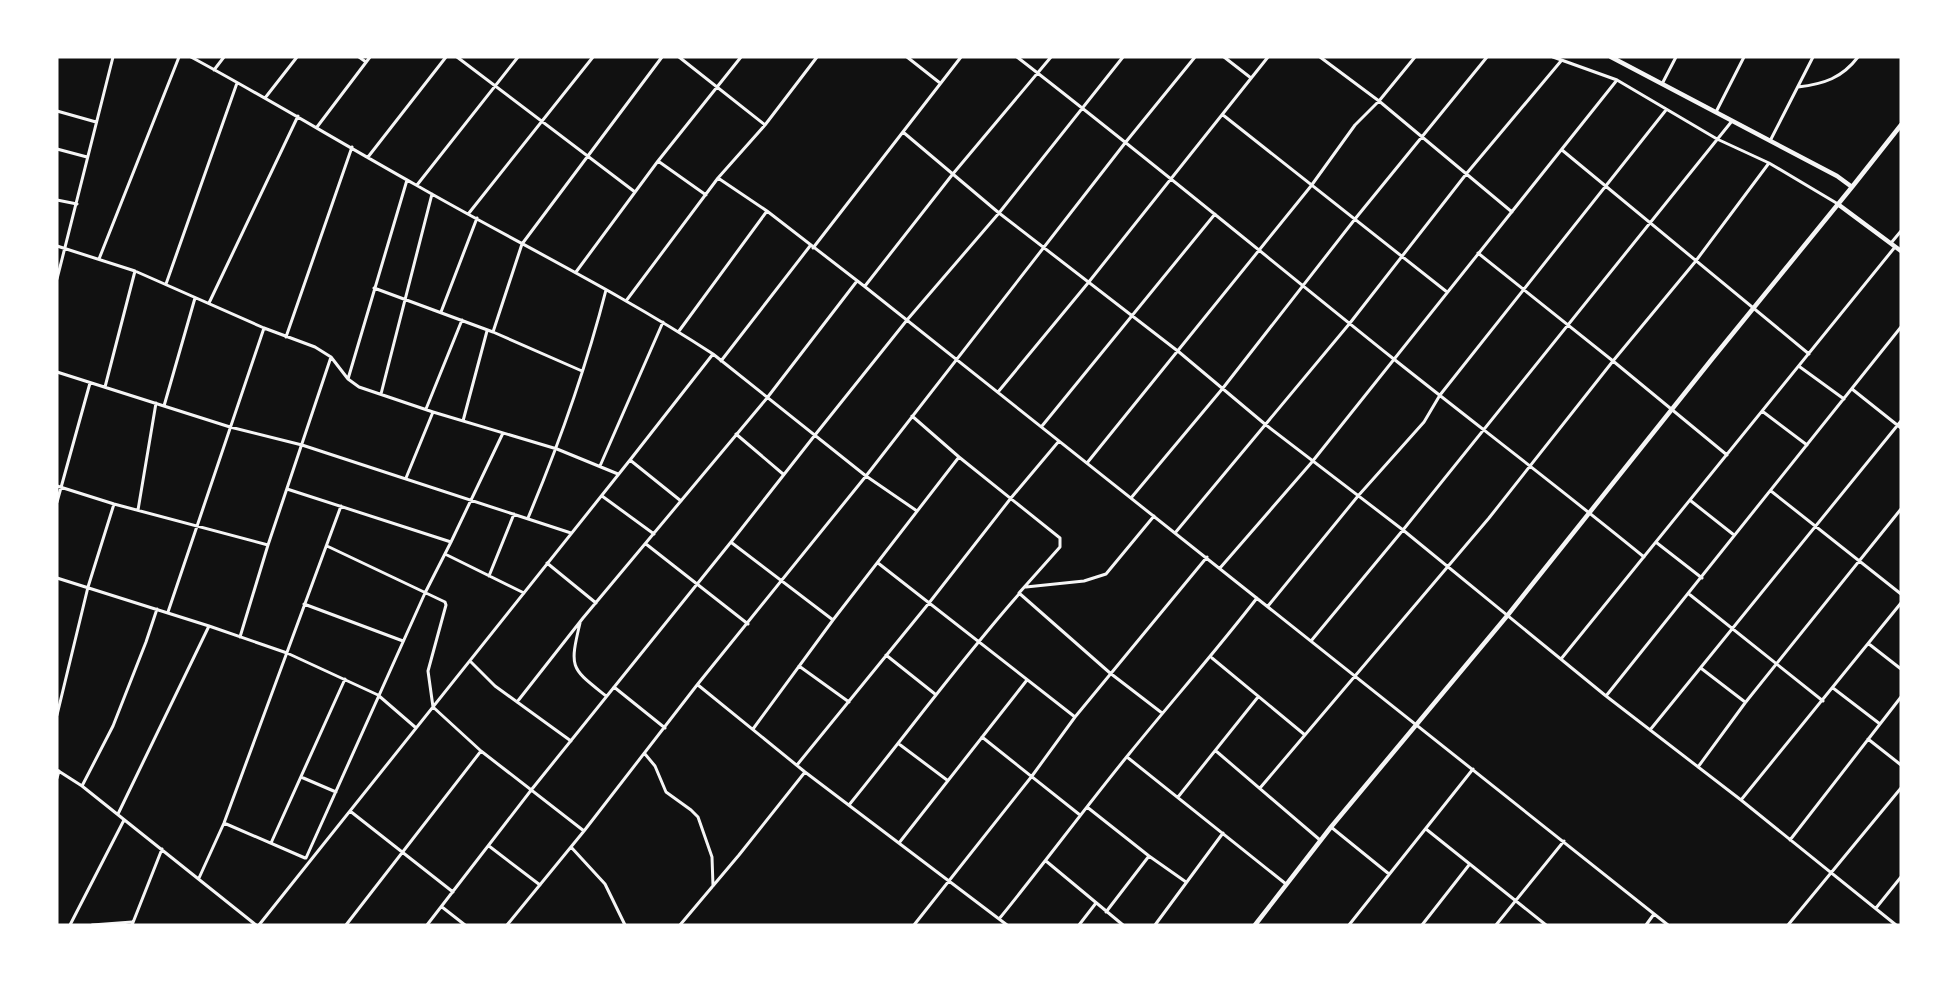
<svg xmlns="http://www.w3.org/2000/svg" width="1958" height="982" viewBox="0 0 1958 982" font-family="'Titillium Web',sans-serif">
  <rect width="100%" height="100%" fill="#111"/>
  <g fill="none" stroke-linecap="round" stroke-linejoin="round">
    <!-- minor -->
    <path stroke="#f5f5f5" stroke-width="3" d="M191,57c76,41 150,86 225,128 99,57 201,106 297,169l-83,106 -371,465
      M359,57l7,5
      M457,57l178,135
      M679,57l86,68
      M907,57l33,26
      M1017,57c128,99 252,202 378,303 83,66 167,130 249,197
      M1224,57l27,21
      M1320,57l59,44 133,111
      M1553,57l64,23 100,59 52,24 69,41
      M214,70l10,-13
      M1662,84l14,-27
      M1798,87c26,-3 44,-9 60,-30
      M265,98l32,-41
      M57,111l39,11
      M1716,112l28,-55
      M1223,115l224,177
      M317,127l53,-70
      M903,132l96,81 180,139 87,73 137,105 203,166 135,104 155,125
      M1770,141l43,-84
      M57,149l30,8
      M1562,150l247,204
      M368,157l78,-100
      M658,161l48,34
      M718,178l47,-53 52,-68
      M417,185l101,-128
      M57,200l20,4
      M469,213l124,-156
      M1891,243l10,-12
      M57,246l78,25 129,57 51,19 16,10 17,22 11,8 74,25 124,37 61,25
      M813,248l148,-191
      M1478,253l135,108 114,94
      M99,259l80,-202
      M576,272l82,-111 83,-104
      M57,279l56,-222
      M166,284l71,-201
      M865,286l87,-111 99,-118
      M374,288l119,44 89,39
      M626,301l92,-123 49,33 97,75 804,639
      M209,303l89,-187
      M441,312l36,-94
      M679,331l88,-120
      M493,332l29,-88 140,-187
      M286,337l66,-190
      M713,354l153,122 51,35
      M721,361l89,-115
      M1800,367l44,32
      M57,372l173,55 72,18 269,88
      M348,379l59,-199
      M105,387l30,-116
      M1852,389l49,39
      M998,392l90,-109 180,-226
      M381,394l51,-200
      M164,406l31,-108
      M426,409l36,-89
      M1762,411l45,34
      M912,416l47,41 101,81v9l-41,46 91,80 52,40
      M463,421l24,-90
      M1042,426l173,-212
      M736,434l47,40
      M630,460l51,41
      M1087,463l224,-277 44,-61 24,-24 36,-44
      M600,466l63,-144
      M406,478l27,-66
      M57,486l57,18 154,41
      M287,489l164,53
      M1771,491l130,103
      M602,496l52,38
      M1131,498l92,-110 132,-169 132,-162
      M1691,501l43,34
      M57,502l33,-119
      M138,510l18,-107
      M528,518c31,-74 58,-150 78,-228
      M1175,533l175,-210 117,-150 94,-112
      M732,543l101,77
      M1657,543l45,35
      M646,544l102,80
      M327,546l118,56 1,3 -18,66 5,36 48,44 103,80
      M445,554l79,39
      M547,563l49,40
      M878,563l197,154
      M1220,568l92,-106 305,-382
      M489,576l25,-62
      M57,578l152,48 78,27 91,42 37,32
      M1026,587l58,-6 22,-7 48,-58
      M1689,594l134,107
      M304,604l99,37
      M1268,606l90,-110 66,-74 16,-27 226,-285
      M168,612l96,-284
      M580,623c-11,46 -9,45 26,73
      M240,637l28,-92 63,-188
      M1311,641l92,-111 329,-409
      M1869,644l32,25
      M886,655l49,39
      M1212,658l93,77
      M1561,659l334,-412
      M470,661l25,25 76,55
      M799,666l50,36
      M1702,669l43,33
      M698,685l107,87 202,153
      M614,687l51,41
      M1833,688l47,36
      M1606,696l295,-369
      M517,702l66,-84 184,-220 90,-117
      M57,715l31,-128 26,-83
      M753,729l80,-109 126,-163
      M1650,730l251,-309
      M982,737l98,78
      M1868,739l33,26
      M899,744l48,36
      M1216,751l104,89
      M645,754l10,12 11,26 25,18 7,7 14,40 1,29
      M1127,757l159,127
      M797,765l132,-162 82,-105 48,-57
      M1698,767l47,-64 156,-194
      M57,770l25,16 174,139
      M301,777l35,15
      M57,778l2,-7
      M82,786l31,-60 33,-84 11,-33
      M1260,788l229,-270 124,-157 82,-99 74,-99
      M1178,797l80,-100
      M1741,800l160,-197
      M849,805c57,-70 110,-143 170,-211
      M1087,807l62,49 37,26
      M350,811l103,81
      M118,814l91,-188
      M224,823l81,35
      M1331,827l58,47
      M1426,829l120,96
      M1790,840l111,-143
      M271,843l74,-164
      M899,843l128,-163
      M489,846l51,39
      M571,847l34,37 20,41
      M306,858l119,-265 26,-51 52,-109
      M1046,861l77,64
      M199,878l25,-55 117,-317
      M442,907l23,18
      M1876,908l25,-31
      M1106,912l43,-56
      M999,919c44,-54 86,-111 130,-165 43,-53 87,-103 128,-156
      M70,925l54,-105
      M92,925l40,-3
      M132,925l30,-76
      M346,925l135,-174
      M427,925l105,-136 199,-247 84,-107 92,-115 92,-107 124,-156
      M507,925l77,-94 113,-146 169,-209 259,-333 70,-86
      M680,925l59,-70 66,-83
      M914,925l118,-149 43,-59 132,-160
      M1079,925l17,-22
      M1155,925l68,-92
      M1349,925l124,-156
      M1422,925l47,-60
      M1496,925l68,-84
      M1646,925l8,-11
      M1788,925l113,-137"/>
    <!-- tertiary -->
    <path stroke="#f5f5f5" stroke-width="4.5" d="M1611,57l226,119 15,11 49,-62
      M1839,205l62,46
      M1255,925l76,-98 176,-211 205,-257 140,-172"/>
  </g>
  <!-- border -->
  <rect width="1958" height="982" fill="none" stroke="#ffffff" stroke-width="117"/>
</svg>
